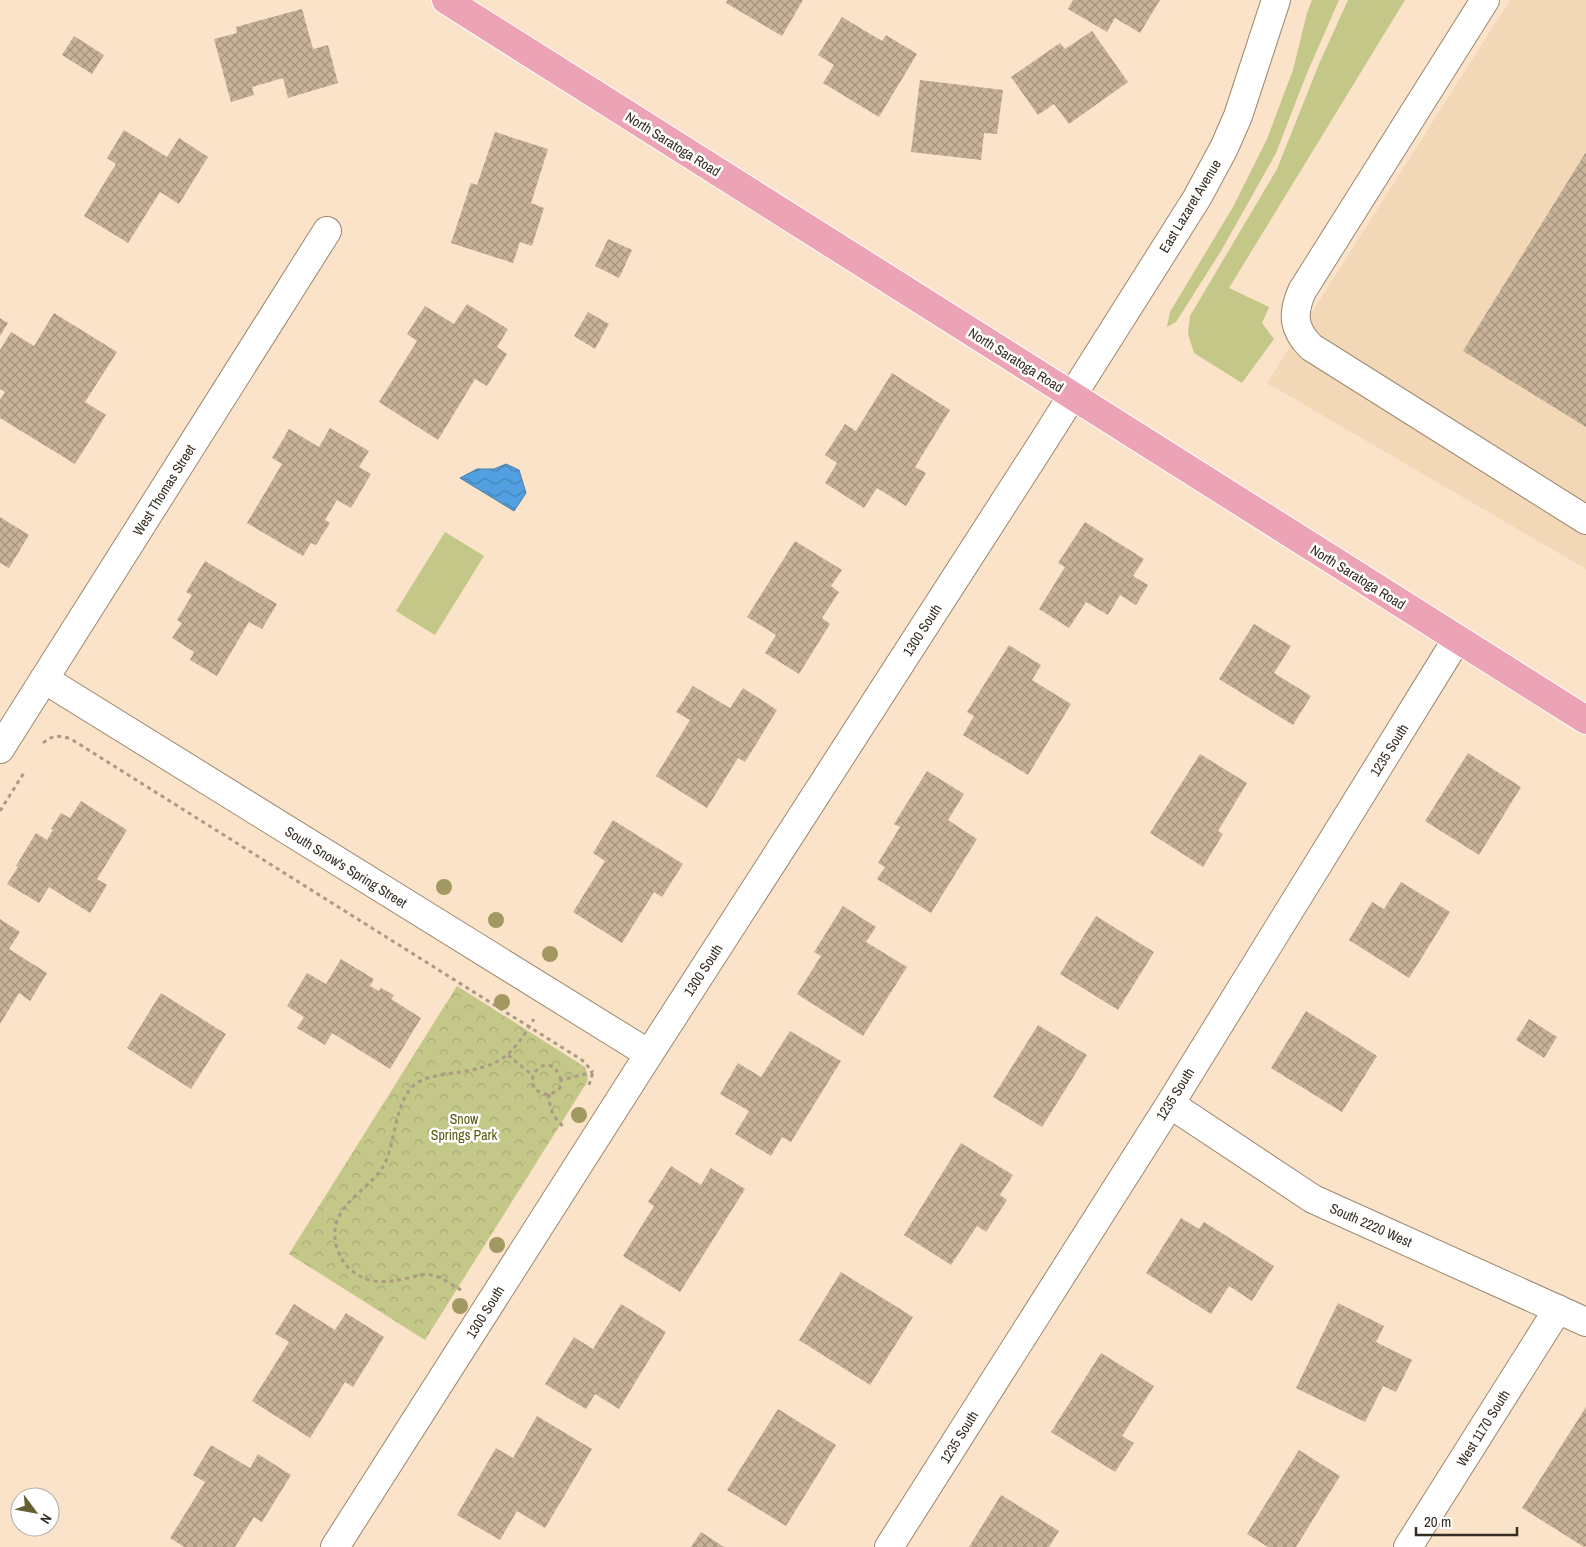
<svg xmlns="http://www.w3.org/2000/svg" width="1586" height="1547" viewBox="0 0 1586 1547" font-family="'Archivo Narrow',sans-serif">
  <defs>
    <pattern id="forest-crowns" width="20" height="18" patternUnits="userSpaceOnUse" patternTransform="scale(1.25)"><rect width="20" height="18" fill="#c3c788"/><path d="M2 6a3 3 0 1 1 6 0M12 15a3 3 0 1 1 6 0" fill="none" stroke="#a8ab75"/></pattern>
    <pattern id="water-waves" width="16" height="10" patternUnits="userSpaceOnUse" patternTransform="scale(1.25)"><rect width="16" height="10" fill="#52a0e1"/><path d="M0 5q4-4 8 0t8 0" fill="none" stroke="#4583b6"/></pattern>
    <pattern id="building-cross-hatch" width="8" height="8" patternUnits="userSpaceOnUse" patternTransform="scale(1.25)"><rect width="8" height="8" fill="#c9b398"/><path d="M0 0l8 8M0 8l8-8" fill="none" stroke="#a4927c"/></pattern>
  </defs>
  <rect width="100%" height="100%" fill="#fae3c8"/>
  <!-- built -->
  <path fill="#f3d8b7" d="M1510,0h76v569l-319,-186z"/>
  <!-- grass -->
  <path fill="#c3c788" d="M1312,0h27l-32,73 -31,80 -55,98 -45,71 -9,5 3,-15 63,-105 34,-68 26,-69 14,-57z
    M1348,0h57l-176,288 40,19 -7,16 12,16 -32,44 -48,-30 -6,-19 2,-18 87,-147 42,-105z
    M445,532l39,24 -49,79 -39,-24z"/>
  <!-- forest -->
  <path fill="url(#forest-crowns)" d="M457,986l128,81 3,9 -1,6 -162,258 -136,-86z"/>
  <!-- water -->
  <path fill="url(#water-waves)" stroke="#4a7ea8" d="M506,464l13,6 7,23 -12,18 -54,-33 17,-9h17z"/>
  <!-- building -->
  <path fill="url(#building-cross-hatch)" d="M727,0h76l-21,36 -56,-33z
    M1073,0h87l-20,33 -25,-15 -8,14 -39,-23z
    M302,9l11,40 15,-4 10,38 -50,15 -5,-20 -31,9 2,8 -23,7 -17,-63 23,-6 -1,-6z
    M842,17l40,24 4,-6 31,19 -38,63 -56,-34 11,-18 -16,-10z
    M1092,31l36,51 -59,42 -15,-20 -16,11 -27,-38 49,-34 5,6z
    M74,36l30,19 -12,19 -30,-19z
    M920,80l83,10 -6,44 -13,-1 -3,27 -70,-8z
    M124,130l43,27 12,-19 29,19 -29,47 -19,-12 -32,51 -44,-27 32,-52 -9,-6z
    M495,132l53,17 -17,54 13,5 -12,38 -12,-4 -7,21 -62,-20 20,-60 6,2z
    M1586,152v275l-123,-76z
    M608,239l24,11 -13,28 -24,-12z
    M467,304l41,25 -11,18 10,7 -20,32 -12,-7 -37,61 -59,-38 38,-61 -10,-7 18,-28 29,18z
    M588,312l21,12 -14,25 -21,-13z
    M54,313l63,39 -32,50 21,13 -31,49 -75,-46v-18l5,-8 -5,-3v-39l11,-18 23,14z
    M0,318l8,5 -8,13z
    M892,373l58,37 -35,57 11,6 -20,33 -29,-18 -13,20 -39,-25 12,-20 -12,-8 20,-31 11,7z
    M330,428l39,23 -10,16 12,7 -20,34 -14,-8 -12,20 5,3 -14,22 -5,-2 -8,13 -56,-33 35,-59 -10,-6 17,-29 30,18z
    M0,517l29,18 -20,33 -9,-5z
    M1085,522l59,37 -11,17 15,9 -12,20 -16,-10 -12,20 -22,-13 -17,26 -30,-19 26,-42 -7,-4z
    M795,541l47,29 -11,16 8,6 -17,26 8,6 -31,50 -34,-21 11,-18 -29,-18z
    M205,561l72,43 -15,25 -13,-7 -32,54 -27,-16 4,-8 -22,-14 10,-15 -5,-3 15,-25 -6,-3z
    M1254,624l37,22 -17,27 37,23 -18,29 -74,-46z
    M1009,645l32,20 -9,15 39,24 -43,71 -65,-40 11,-19 -7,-4z
    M693,686l37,22 13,-20 34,22 -32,52 -7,-4 -31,50 -51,-32 34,-56 -14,-8z
    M1468,753l53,34 -42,68 -54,-34z
    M1200,754l47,29 -29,48 5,3 -20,33 -53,-34z
    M927,771l37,23 -16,26 29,19 -46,74 -54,-34 8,-12 -7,-4 22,-36 -6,-3z
    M81,801l46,29 -30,49 10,6 -17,28 -41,-26 -10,16 -32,-19 11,-17 -2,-1 20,-33 11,7 6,-10 -2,-1 10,-16 9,5z
    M613,820l70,44 -21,33 -8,-5 -32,51 -49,-31 32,-51 -12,-8z
    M1401,882l49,30 -41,66 -60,-38 23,-38 12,7z
    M843,906l33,21 -10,15 41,25 -44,69 -66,-42 24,-38 -7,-4z
    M1096,916l58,36 -36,58 -58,-36z
    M0,919l20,13 -11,17 38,24 -17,28 -11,-8 -19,31z
    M341,959l33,20 -4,7 9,5 2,-3 13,7 -3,4 30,19 -31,51 -58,-36 -7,12 -28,-17 7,-11 -17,-11 20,-33 19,11z
    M161,993l65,41 -35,55 -64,-41z
    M1306,1011l71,45 -35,56 -71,-44z
    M1529,1019l28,18 -13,21 -28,-18z
    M1038,1025l49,30 -45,72 -49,-30z
    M790,1031l51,30 -50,81 -9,-5 -11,19 -36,-22 14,-23 -29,-17 18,-31 23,14z
    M961,1143l52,32 -13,20 7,5 -21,32 -9,-6 -26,39 -47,-30z
    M671,1166l30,19 10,-17 34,21 -65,103 -57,-36 31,-50 -6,-4z
    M1181,1218l18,11 5,-7 70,44 -22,35 -23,-15 -18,28 -65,-41z
    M841,1272l72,45 -43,68 -71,-45z
    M1338,1303l46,23 -8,16 36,18 -16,32 -13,-6 -18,36 -69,-34z
    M294,1304l41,26 11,-17 38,24 -31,50 -8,-5 -35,56 -58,-37 37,-59 -14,-8z
    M621,1304l45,28 -47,77 -24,-15 -9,15 -41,-25 29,-47 19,12z
    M1101,1353l53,33 -32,50 12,7 -19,29 -64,-40z
    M1586,1407v139l-2,1 -62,-39z
    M778,1409l58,36 -50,81 -59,-36z
    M537,1416l55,33 -47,79 -28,-17 -17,29 -43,-25 39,-67 17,10z
    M211,1445l39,23 8,-14 33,21 -29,47 -8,-5 -19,30h-51l-14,-9 35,-56 -12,-7z
    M1299,1450l41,26 -44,71h-28l-21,-13z
    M1001,1495l58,36 -10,16h-80z
    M701,1532l23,15h-33z"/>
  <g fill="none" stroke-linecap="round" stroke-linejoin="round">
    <!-- minor casing -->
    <g stroke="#9c876e" stroke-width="30">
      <path id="minor" d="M1485,0l-183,291c-10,23 -9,38 9,56l275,173
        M44,679l605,375
        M0,749l327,-518
        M1170,1104l143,95 273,123
        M335,1547l314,-493 392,-609 156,-247 27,-50 14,-32 38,-116
        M889,1547l281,-443 287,-465
        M1408,1547l150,-238"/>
    </g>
    <!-- major casing -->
    <g stroke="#fff" stroke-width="30">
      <path id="major" d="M446,0l1140,720"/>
    </g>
    <!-- path -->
    <path stroke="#ac9a86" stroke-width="3" stroke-dasharray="4 4" stroke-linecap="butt" d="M43,743c9,-8 17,-8 28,-4l511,321 11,12
      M0,811l25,-40
      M508,1055l24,20
      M561,1080c-12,-37 -45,5 -19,13 7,3 12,0 18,-5l1,-8 32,-8
      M589,1085l4,-13
      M549,1094c0,14 4,24 15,33
      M461,1290c-9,-5 -20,-14 -30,-15 -8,-2 -15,1 -23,3 -22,5 -38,7 -57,-8 -13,-11 -20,-32 -14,-49 9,-24 37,-36 48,-58 11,-23 10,-65 32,-80 10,-7 25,-8 37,-10 46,-7 56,-14 80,-54"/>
    <!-- minor -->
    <use href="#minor" stroke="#fff" stroke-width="28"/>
    <!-- major -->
    <use href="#major" stroke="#eca3b6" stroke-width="28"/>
  </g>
  <!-- trees -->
  <g fill="#a19862">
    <circle cx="444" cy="887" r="8"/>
    <circle cx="496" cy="920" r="8"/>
    <circle cx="550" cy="954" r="8"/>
    <circle cx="502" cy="1002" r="8"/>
    <circle cx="579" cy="1115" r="8"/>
    <circle cx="497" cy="1245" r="8"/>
    <circle cx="460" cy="1306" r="8"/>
  </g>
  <g text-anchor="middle" stroke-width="5" stroke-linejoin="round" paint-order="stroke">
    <!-- street labels -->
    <g font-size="14" fill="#362d22" stroke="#fff">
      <text transform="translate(673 144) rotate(32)" y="5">North Saratoga Road</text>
      <text transform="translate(1190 206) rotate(-59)" y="5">East Lazaret Avenue</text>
      <text transform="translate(1016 360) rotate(32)" y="5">North Saratoga Road</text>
      <text transform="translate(164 490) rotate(-58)" y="5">West Thomas Street</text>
      <text transform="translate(1358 577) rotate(32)" y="5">North Saratoga Road</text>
      <text transform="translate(922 630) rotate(-57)" y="5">1300 South</text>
      <text transform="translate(1389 750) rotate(-58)" y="5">1235 South</text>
      <text transform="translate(346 867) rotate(32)" y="5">South Snow's Spring Street</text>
      <text transform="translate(703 970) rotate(-57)" y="5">1300 South</text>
      <text transform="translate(1175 1094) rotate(-58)" y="5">1235 South</text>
      <text transform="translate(1371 1225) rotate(24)" y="5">South 2220 West</text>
      <text transform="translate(485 1312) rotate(-58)" y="5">1300 South</text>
      <text transform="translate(1483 1428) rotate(-58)" y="5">West 1170 South</text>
      <text transform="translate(959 1437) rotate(-58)" y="5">1235 South</text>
    </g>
    <!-- park labels -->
    <g font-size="14" fill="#585a0f" stroke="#fff">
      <text x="464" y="1124">Snow<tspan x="464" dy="16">Springs Park</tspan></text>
    </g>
  </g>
  <!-- north arrow -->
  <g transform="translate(35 1512) rotate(122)"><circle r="24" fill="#ffffff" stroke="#afaba7"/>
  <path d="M0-4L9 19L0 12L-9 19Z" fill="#65602d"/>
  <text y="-8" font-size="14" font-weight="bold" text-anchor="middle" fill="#362d22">N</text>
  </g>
  <!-- scale -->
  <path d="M1416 1527v8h101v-8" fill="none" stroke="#362d22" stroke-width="2.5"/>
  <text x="1424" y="1527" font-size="15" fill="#362d22" stroke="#ffffff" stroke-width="4" paint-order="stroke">20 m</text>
</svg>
